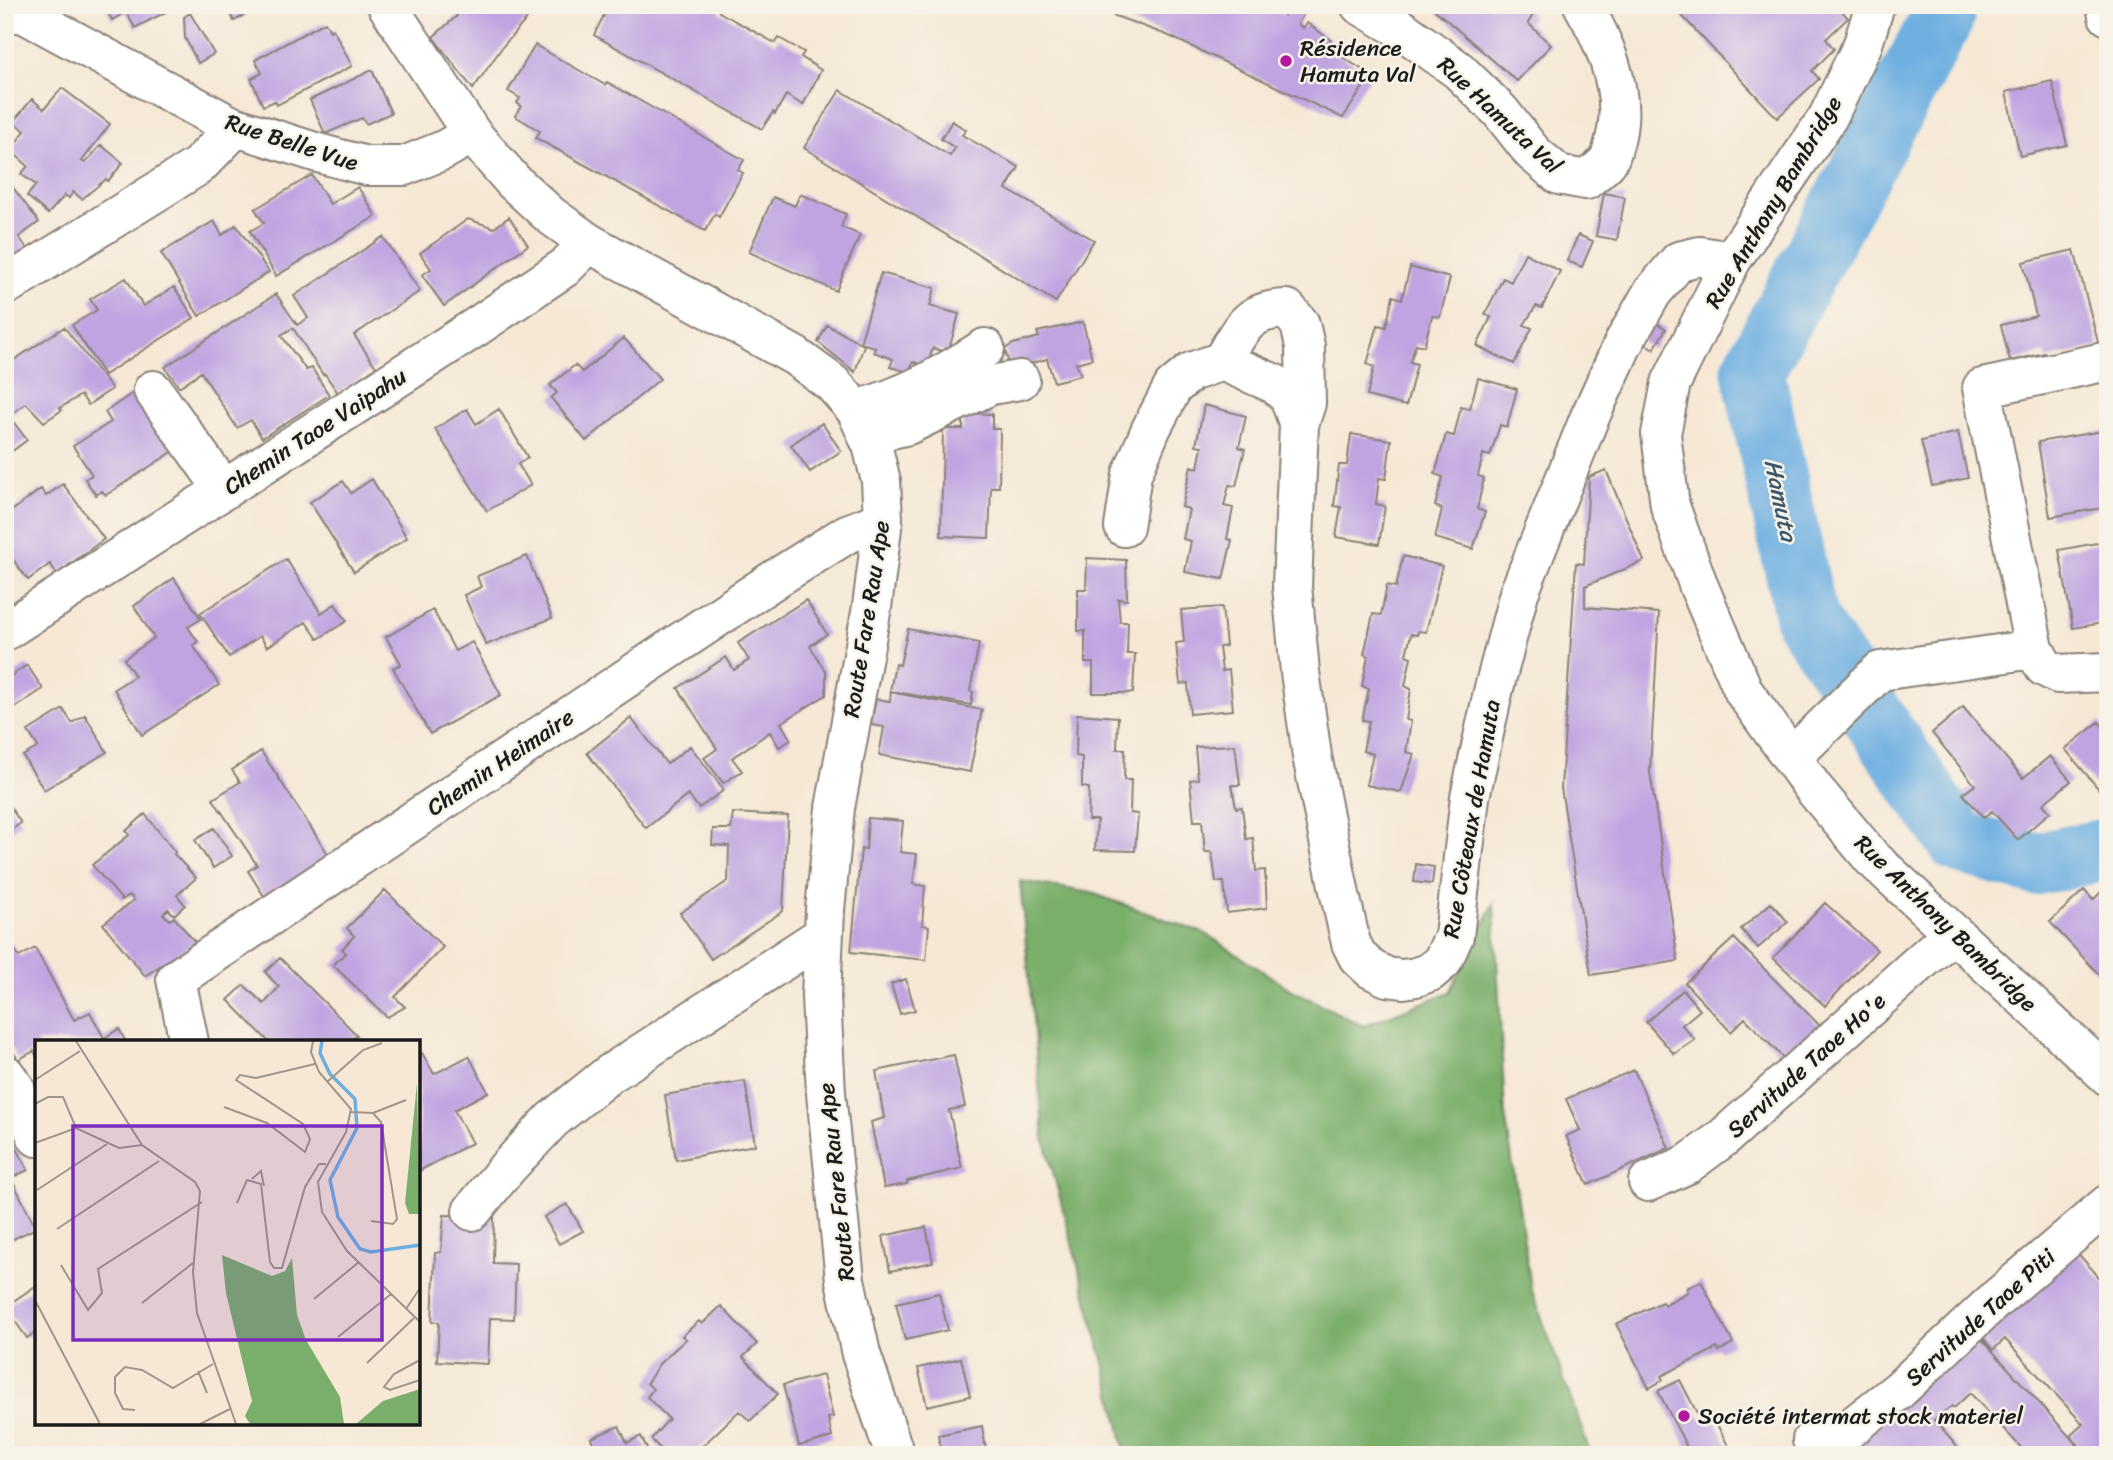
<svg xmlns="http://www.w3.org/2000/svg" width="2113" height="1460" viewBox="0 0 2113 1460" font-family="Sriracha,sans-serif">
  <rect width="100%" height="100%" fill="#f7f3e8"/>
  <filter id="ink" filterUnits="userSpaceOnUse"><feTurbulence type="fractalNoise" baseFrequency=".0143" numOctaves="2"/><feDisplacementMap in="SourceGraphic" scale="14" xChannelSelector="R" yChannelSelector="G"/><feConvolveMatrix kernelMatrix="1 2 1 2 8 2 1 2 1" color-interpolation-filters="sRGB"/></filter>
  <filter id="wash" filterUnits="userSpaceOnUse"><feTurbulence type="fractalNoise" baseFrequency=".00686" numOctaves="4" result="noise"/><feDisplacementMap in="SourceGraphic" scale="28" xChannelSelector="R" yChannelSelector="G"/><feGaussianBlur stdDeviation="1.57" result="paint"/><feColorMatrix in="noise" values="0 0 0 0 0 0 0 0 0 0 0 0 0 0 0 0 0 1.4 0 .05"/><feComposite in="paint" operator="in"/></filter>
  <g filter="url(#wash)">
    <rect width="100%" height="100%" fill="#f6e8d5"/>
    <!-- forest -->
    <path fill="#7aaf6b" stroke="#4b6644" stroke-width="2" d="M1020,881l72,12 114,41 84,55 73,37 87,-34 44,-89 11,210 26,175 60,167h-465l-14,-62 -68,-255z"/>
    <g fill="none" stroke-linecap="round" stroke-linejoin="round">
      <!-- river -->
      <path stroke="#6dafe1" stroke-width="63" d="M1943,5v12l-190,354 54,250 152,221 76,22 73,-15"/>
    </g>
    <g id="blocks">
      <!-- building -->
      <path fill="#bfa4e1" d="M104,5h75l-44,23 -9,-16 -14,8z
        M226,5h36l-28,16z
        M448,5h91l-36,41 -30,43 -40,-52 24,-21z
        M609,5h110l3,2 -3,5 56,31 4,-5 25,14 -3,5 20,13 -18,35 -17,-10 -11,19 -2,-2 -11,17 -168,-94z
        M1280,5l-3,6 7,4 5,-10h20l-11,19 5,4 4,-5 24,17 -3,8 43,27 -28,43 -176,-83 -79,-29z
        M1429,5h93l11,10 -5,8 23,22 -34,36z
        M1672,5h173l-4,5 7,8 -22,21 8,10 -22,22 7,8 -42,39z
        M190,13l24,41 -16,9 -13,-25 -1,-21z
        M325,22l5,9 3,-2 19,37 -75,39 -2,-4 -12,5 -12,-27 11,-6 -7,-13z
        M535,45l70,40 2,-3 137,78 -6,10 5,3 -24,44 -4,-3 -10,17 -169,-93 4,-7 -25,-15 6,-10 -4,-3 3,-5 -12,-7z
        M372,70l19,43 -25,11 -4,-6 -37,16 -15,-34z
        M2052,81l15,64 -47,11 -14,-64z
        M62,88l48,36 -28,37 3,2 16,-18 22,18 -15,18 -2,-2 -24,20 -9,-7 -4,6 -4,-3 -17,19 -21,-18 9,-11 -15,-11 7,-8 -18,-16 15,-19 -12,-9 19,-23 12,10z
        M840,90l110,66 5,-8 -14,-9 11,-18 14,9 -4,5 57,32 -13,22 88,51 -38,62 -252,-154z
        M312,175l18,29 28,-17 18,29 -100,60 -26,-45 14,-8 -9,-14z
        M5,177l34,45 -20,15 11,16 -25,16z
        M1604,193l21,4 -8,43 -21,-4z
        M800,194l46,20 -5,13 19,8 -24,56 -87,-39 24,-55 22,9z
        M509,217l19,28 -84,61 -22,-31 9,-6 -11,-16 48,-34 26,9z
        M214,221l8,14 14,-10 33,47 -70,44 -38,-63z
        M1578,235l15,6 -11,26 -15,-6z
        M383,237l37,54 -66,44 22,32 -38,26 -13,-19 -2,1 -30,-47 -12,7 25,35 6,-2 17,27 -67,43 -11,-18 -14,8 -36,-56 -22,15 -14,-20 111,-73 21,31 11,-7 -14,-22z
        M2074,250l25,96 -52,13 -2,-6 -35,8 -9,-36 35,-9 -13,-54z
        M1525,253l35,18 -18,37 -6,-2 -12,19 8,3 -18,36 -37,-18 14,-29 -6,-3 18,-36 8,4z
        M1410,267l40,11 -10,39 -8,-1 -8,30 -8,-2 -6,18 7,2 -11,42 -39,-10 7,-29 -7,-3 11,-39 8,2 7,-31 9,3z
        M881,273l54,15 -5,18 29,8 -11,39 -15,-5 -6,18 -14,-4 -4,10 -19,-5 3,-8 -19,-7 1,-5 -15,-4z
        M126,278l17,28 31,-19 20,31 -90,57 -32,-50 25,-15 -7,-11z
        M1653,321l13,8 -12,20 -12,-7z
        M1083,322l9,37 -16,4 5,12 -27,7 -7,-23 -37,10 -5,-20 8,-5 26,-7 -2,-5z
        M827,325l37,20 -9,27 -37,-30z
        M64,327l48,62 -24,16 -7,-10 -21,13 2,2 -18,12 -18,-19 -13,10 -8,-10v-20l6,-4 -6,-8v-5z
        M624,338l36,41 -74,62 -35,-43 6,-5 -7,-8 25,-20 7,7z
        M1478,378l39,11 -10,38 -7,-2 -10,31 -7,-2 -5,22 6,2 -7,31 8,3 -12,37 -38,-11 7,-29 -7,-3 8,-29 -8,-3 11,-40 8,2 7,-29 9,2z
        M143,386l40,59 -77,50 -4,-4 -6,4 -11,-16 7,-4 -19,-29 38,-24 -6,-10z
        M1204,405l42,11 -7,31 6,2 -9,37 -7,-1 -5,21 9,2 -6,31 5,1 -9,39 -38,-7 6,-31 -8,-2 6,-30 -7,-2 9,-41 7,2 4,-22 -6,-1z
        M467,409l9,15 23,-15 29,49 -10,6 13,21 -44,26 -52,-82z
        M5,411l22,29 -16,12 -4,-5 -2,2z
        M963,413l29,1v15h8l-1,58h-8l-2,51 -48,-2 2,-107h20z
        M822,423l19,28 -31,21 -19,-27z
        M2108,430v77l-58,10 -12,-75z
        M1958,432l10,46 -36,8 -11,-45z
        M1351,434l40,6 -5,39 -7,-1 -3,26 9,2 -6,38 -43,-7 5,-30 -7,-1 5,-41h8z
        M1606,470l38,91 -59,25v21l74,6 -9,159 28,189 -87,14 -30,-187 15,-225 8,1 5,-87z
        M372,479l35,59 -53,34 -44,-70 33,-21 8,12z
        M63,484l41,55 -47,35 -7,-10 -22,16 -23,-31v-33l36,-27 5,7z
        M2108,541v81l-35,6 -14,-78z
        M527,556l25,62 -66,27 -22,-50 17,-8 -4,-11z
        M1403,556l39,10 -16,66 -8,-1 -1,4 -6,-1 -5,21 5,2 -6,29 6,3 -5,31 5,1 -5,31 8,2 -13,38 -35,-7 7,-31 -10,-3 6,-30 -7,-1 7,-31 -7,-3 6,-30 -4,-2 9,-40 8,1 6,-30 9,2z
        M1087,558l39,2 1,40 -9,-1 2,23h8l-1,32h8l-2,39h-40v-30h-8v-32h-7v-42h8z
        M286,559l35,54 14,-9 12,17 -29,18 -12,-17 -39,25 -7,-11 -31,21 -29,-44z
        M174,578l27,41 -13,8 10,15 -5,3 26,40 -77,50 -28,-46 21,-13 -11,-17 30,-21 -20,-32z
        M806,600l21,34 -17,12 16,26v23l-45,28 10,17 -12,7 -9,-15 -38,26 10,13 -19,12 -19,-25 13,-9 -39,-61 48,-31 8,13 15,-10 -11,-17z
        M1222,607l4,39 -7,1 3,24 7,-1 4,40 -43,4 -2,-31 -8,1 -4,-41 8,-1 -3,-32z
        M433,610l22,41 17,-9 29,53 -71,39 -37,-66 8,-4 -15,-27z
        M908,629l71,14 -9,48 3,1 -2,13 -81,-14 5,-27 5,1z
        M27,665l16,24 -29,19 -9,-14v-14z
        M891,692l91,18 -12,62 -91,-17 5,-28 -13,-2 5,-26 14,2z
        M1963,707l60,71 27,-22 21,25 -28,23 7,8 -32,28 -26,-29 -8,7 -21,-24 12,-9 -43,-52z
        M63,709l9,14 13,-8 22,37 -63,38 -21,-34 15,-9 -10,-16z
        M1077,714l41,3 -1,32h8l-1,31h7l-1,33 8,1 -3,37 -40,-1 2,-30h-9l1,-32 -7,-1v-30l-6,-1z
        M631,718l36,46 23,-18 34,44 -25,18 -11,-13 -42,33 -59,-75z
        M2099,722l9,11v67l-43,-51z
        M1235,745l5,40h-8l4,23 6,-1 4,32 7,-1 3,33 9,-1 2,38 -40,5 -3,-31h-8l-4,-30h-7l-3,-31h-8l-4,-41 8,-1 -3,-32z
        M261,751l69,106 -64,42 -18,-28 9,-6 -44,-66 27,-17 -8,-12z
        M5,799l16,24 -16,11z
        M733,813l55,3 -5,95 -72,48 -31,-46 48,-32 1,-35 -17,-1 1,-16h18z
        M145,814l30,38 -1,2 22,24 -19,17 8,10 -11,10 -6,-6 -5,5 7,6 4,-3 21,25 -50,34 -42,-52 31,-24 -4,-5 -8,5 -30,-35 37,-30 -3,-4z
        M868,818l35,3 -3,31 17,2 -4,30 12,2 -3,39 7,1 -3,34 -75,-8 10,-103 5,1z
        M214,828l18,28 -19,12 -18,-28z
        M1416,864l18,3 -2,17 -18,-2z
        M2108,885v99l-58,-62 34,-32 9,10z
        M385,890l58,57 -48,50 10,10 -18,10 -54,-52 13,-12 -4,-4 12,-13 -7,-8z
        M1771,903l17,19 -30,26 -17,-19z
        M1825,903l52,47 -52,56 -52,-48z
        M5,932l14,25 16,-9 39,72 16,-8 14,26 15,-9 7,13h-89v15l-3,-6 -16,9 -13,-22z
        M1734,938l90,92 -35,34 -44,-46 -14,14 -46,-49z
        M280,958l77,77 -10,7h-78l-41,-42 16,-15 20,19 15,-17 -14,-15z
        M906,979l9,31 -15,4 -9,-30z
        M1683,990l17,20 -18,15 13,15 -21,14 -28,-32z
        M422,1053l12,21 35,-18 19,36 -34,18 18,33 -53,28 -1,-115z
        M954,1055l11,52 -16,3 13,58 -55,13v3l-23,4 -13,-66 13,-4 -8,-47z
        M1634,1070l35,78 -81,37 -22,-49 14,-6 -14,-31z
        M745,1081l10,64 -79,15 -11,-65z
        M5,1125l23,45 -17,8 25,50 -31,15z
        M567,1204l16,27 -24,13 -15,-27z
        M444,1215l50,2 -1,46 23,1 -2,55 -24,-1 -2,46 -51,-3 2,-39h-7l3,-69 6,-1z
        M926,1227l7,35 -43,9 -7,-35z
        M2072,1247l36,40v168h-20l-18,-19 13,-12 -78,-85 -12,11 -14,-17z
        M1701,1281l32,62 -14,8 -2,-3 -56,28 2,4 -14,8 -33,-64 46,-22 2,3 24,-13 -1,-4z
        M37,1285v46l-10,7 -22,-31z
        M939,1293l9,37 -43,10 -9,-37z
        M721,1306l36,38 -14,13 35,37 -28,27 -11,-10 -46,44h-27l-15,-16 18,-20 -22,-22 6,-8 -6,-6 12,-19 27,-25 -4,-3 17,-15 3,3z
        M1978,1335l100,111 -9,9h-41l-58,-62 -16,15 -2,-2 -18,14 30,35h-111l-4,-5z
        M961,1358l9,38 -43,10 -9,-38z
        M823,1375l10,42 -5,1 4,19 -33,9 -16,-61z
        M1680,1380l20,39 11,-6 22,42h-42l-33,-64z
        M619,1426l8,17 14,-7 9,19h-52l-7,-17z
        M982,1426l5,29h-46l-3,-20z"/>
    </g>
  </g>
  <g filter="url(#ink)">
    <use href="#blocks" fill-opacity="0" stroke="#898278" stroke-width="2"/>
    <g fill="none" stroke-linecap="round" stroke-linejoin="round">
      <!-- minor casing -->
      <g stroke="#898278" stroke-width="42">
        <path id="minor" d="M1360,5l41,24 57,41 42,41 33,42 26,22 27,5c7,-6 15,-11 21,-18 3,-4 5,-10 6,-15 16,-48 -6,-101 -30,-142
          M2106,5l2,11
          M5,13h18l207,112 88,28 49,13h37l40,-16 28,-16
          M5,286l193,-120 38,-39
          M1222,361c19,-32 25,-51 65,-52l13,15 5,22 1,57 -7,22
          M2108,361l-126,27 52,261 10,18 14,7 50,-2
          M153,390l71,100
          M856,410c53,-15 83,-33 129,-62
          M867,435l41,-10 83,-40 29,-5
          M1124,527l8,-53 19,-45 22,-42 18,-15 31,-11 53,23 14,13 10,28 -7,161 8,86 12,84 28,139 11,48 7,14 13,12 16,8 16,2 13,-2 14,-5 12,-10 12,-26 16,-139 24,-109 25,-95 70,-174 34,-75 29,-51 27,-32 21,-5 31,5
          M5,631l471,-304 88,-59 25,-25
          M1792,757l88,-86 154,-22
          M189,1042l-13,-63 599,-400 72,-45 36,-14
          M5,1074l10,14 22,49
          M1648,1182l40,-18 35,-26 230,-205
          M472,1211l35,-43 45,-48 56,-45 215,-140
          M1812,1440l31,-6 56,-44 96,-90 113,-96"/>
      </g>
      <!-- major casing -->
      <g stroke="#898278" stroke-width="42">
        <path id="major" d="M387,5l85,129 41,47 37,34 39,28 206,113 37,27 24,27 16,35 9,36 2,39 -11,87 -37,201 -10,102 -4,87 5,96 19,187 16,74 34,101
          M1875,5l-12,39 -35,73 -97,144 -60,122 -10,51 9,72 29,81 45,105 70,97 58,69 236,218"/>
      </g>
      <!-- minor -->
      <use href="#minor" stroke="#fff" stroke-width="38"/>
      <!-- major -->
      <use href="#major" stroke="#fff" stroke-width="38"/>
    </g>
  </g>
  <!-- markers -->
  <g fill="#b5179e" stroke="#f7f3e8" stroke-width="2.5">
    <circle cx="1286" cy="61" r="7"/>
    <circle cx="1684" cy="1416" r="7"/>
  </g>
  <g text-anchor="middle" stroke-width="5" stroke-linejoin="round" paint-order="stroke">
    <!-- poi labels -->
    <g font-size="23" fill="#1c1c1c" stroke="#f7f3e8" text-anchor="start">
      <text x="1300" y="56">Résidence<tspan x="1300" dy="26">Hamuta Val</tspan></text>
      <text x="1698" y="1424">Société intermat stock materiel</text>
    </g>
    <!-- street labels -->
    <g font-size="23" fill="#1c1c1c" stroke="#f7f3e8">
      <text transform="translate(1500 115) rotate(43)" y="8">Rue Hamuta Val</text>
      <text transform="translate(292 142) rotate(18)" y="8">Rue Belle Vue</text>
      <text transform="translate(1773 202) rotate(-59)" y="8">Rue Anthony Bambridge</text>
      <text transform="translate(315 431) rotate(-33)" y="8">Chemin Taoe Vaipahu</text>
      <text transform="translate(866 619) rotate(-81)" y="8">Route Fare Rau Ape</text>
      <text transform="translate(500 762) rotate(-34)" y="8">Chemin Heimaire</text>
      <text transform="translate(1471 819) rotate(-80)" y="8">Rue Côteaux de Hamuta</text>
      <text transform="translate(1946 923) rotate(44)" y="8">Rue Anthony Bambridge</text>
      <text transform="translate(1806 1065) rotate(-42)" y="8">Servitude Taoe Ho'e</text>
      <text transform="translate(836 1182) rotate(-96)" y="8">Route Fare Rau Ape</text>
      <text transform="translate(1980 1317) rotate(-42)" y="8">Servitude Taoe Piti</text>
    </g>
    <!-- water labels -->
    <g font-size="24" font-style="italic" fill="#3c576b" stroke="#f7f3e8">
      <text transform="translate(1781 500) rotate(78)" y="8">Hamuta</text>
    </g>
  </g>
  <!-- overview -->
  <g transform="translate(35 1040)">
    <rect width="385" height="385" fill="#f6e8d5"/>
    <path d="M382,43l3,131h-11l-4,-11zM187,215l50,21 13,-5 7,-13 5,57 9,25 34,57 4,27h-94l-5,-8 7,-15 -26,-108zM385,349v35h-64l27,-23z" fill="#7aaf6b"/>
    <path fill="none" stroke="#6dafe1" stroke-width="3.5" d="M287,1l-2,12 10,21 25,25 2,29 -27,52 8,37 22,32 11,3 49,-7"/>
    <path fill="none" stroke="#9f968b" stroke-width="2" d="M41,1l66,104 53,37 5,9 -7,81 4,41 39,111M278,1l-2,11 8,20 32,37 -5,23 -28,50 4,30 25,39 73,71M0,40l45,-29M292,42l36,-32 19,-7M0,64l13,-7h15l13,31M189,67l43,16 38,29 5,-13 -7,-15 -67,-44 4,-5 16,3 59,-14M316,72l22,1 8,9 16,97 -4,5 -22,-3M338,73l33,-13M0,103l41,-15 43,20 23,-3M217,139l9,-8 3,15M2,150l70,-46M202,163l10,-23 14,4 9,78 4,6h8l23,-81 14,-23h7M22,189l102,-68M26,225l27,45 14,-17 -4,-24 104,-67M279,259l45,-37M0,260l65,124M107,263l51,-40M371,269l14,-21M303,297l53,-43M385,320l-26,14 -10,13 6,3 30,-10M332,323l47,-45M163,331l9,22M100,370l-12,-1 -8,-16v-16l10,-10 17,3 31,18 40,-24M165,384l30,-15"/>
    <path fill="#7b2cbf" fill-opacity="0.15" stroke="#7b2cbf" stroke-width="3.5" d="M38,86h309v214h-309z"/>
    <rect width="385" height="385" fill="none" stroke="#1c1c1c" stroke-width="3.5"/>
  </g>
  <!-- margin -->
  <rect width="2113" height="1460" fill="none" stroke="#f7f3e8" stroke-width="28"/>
</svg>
